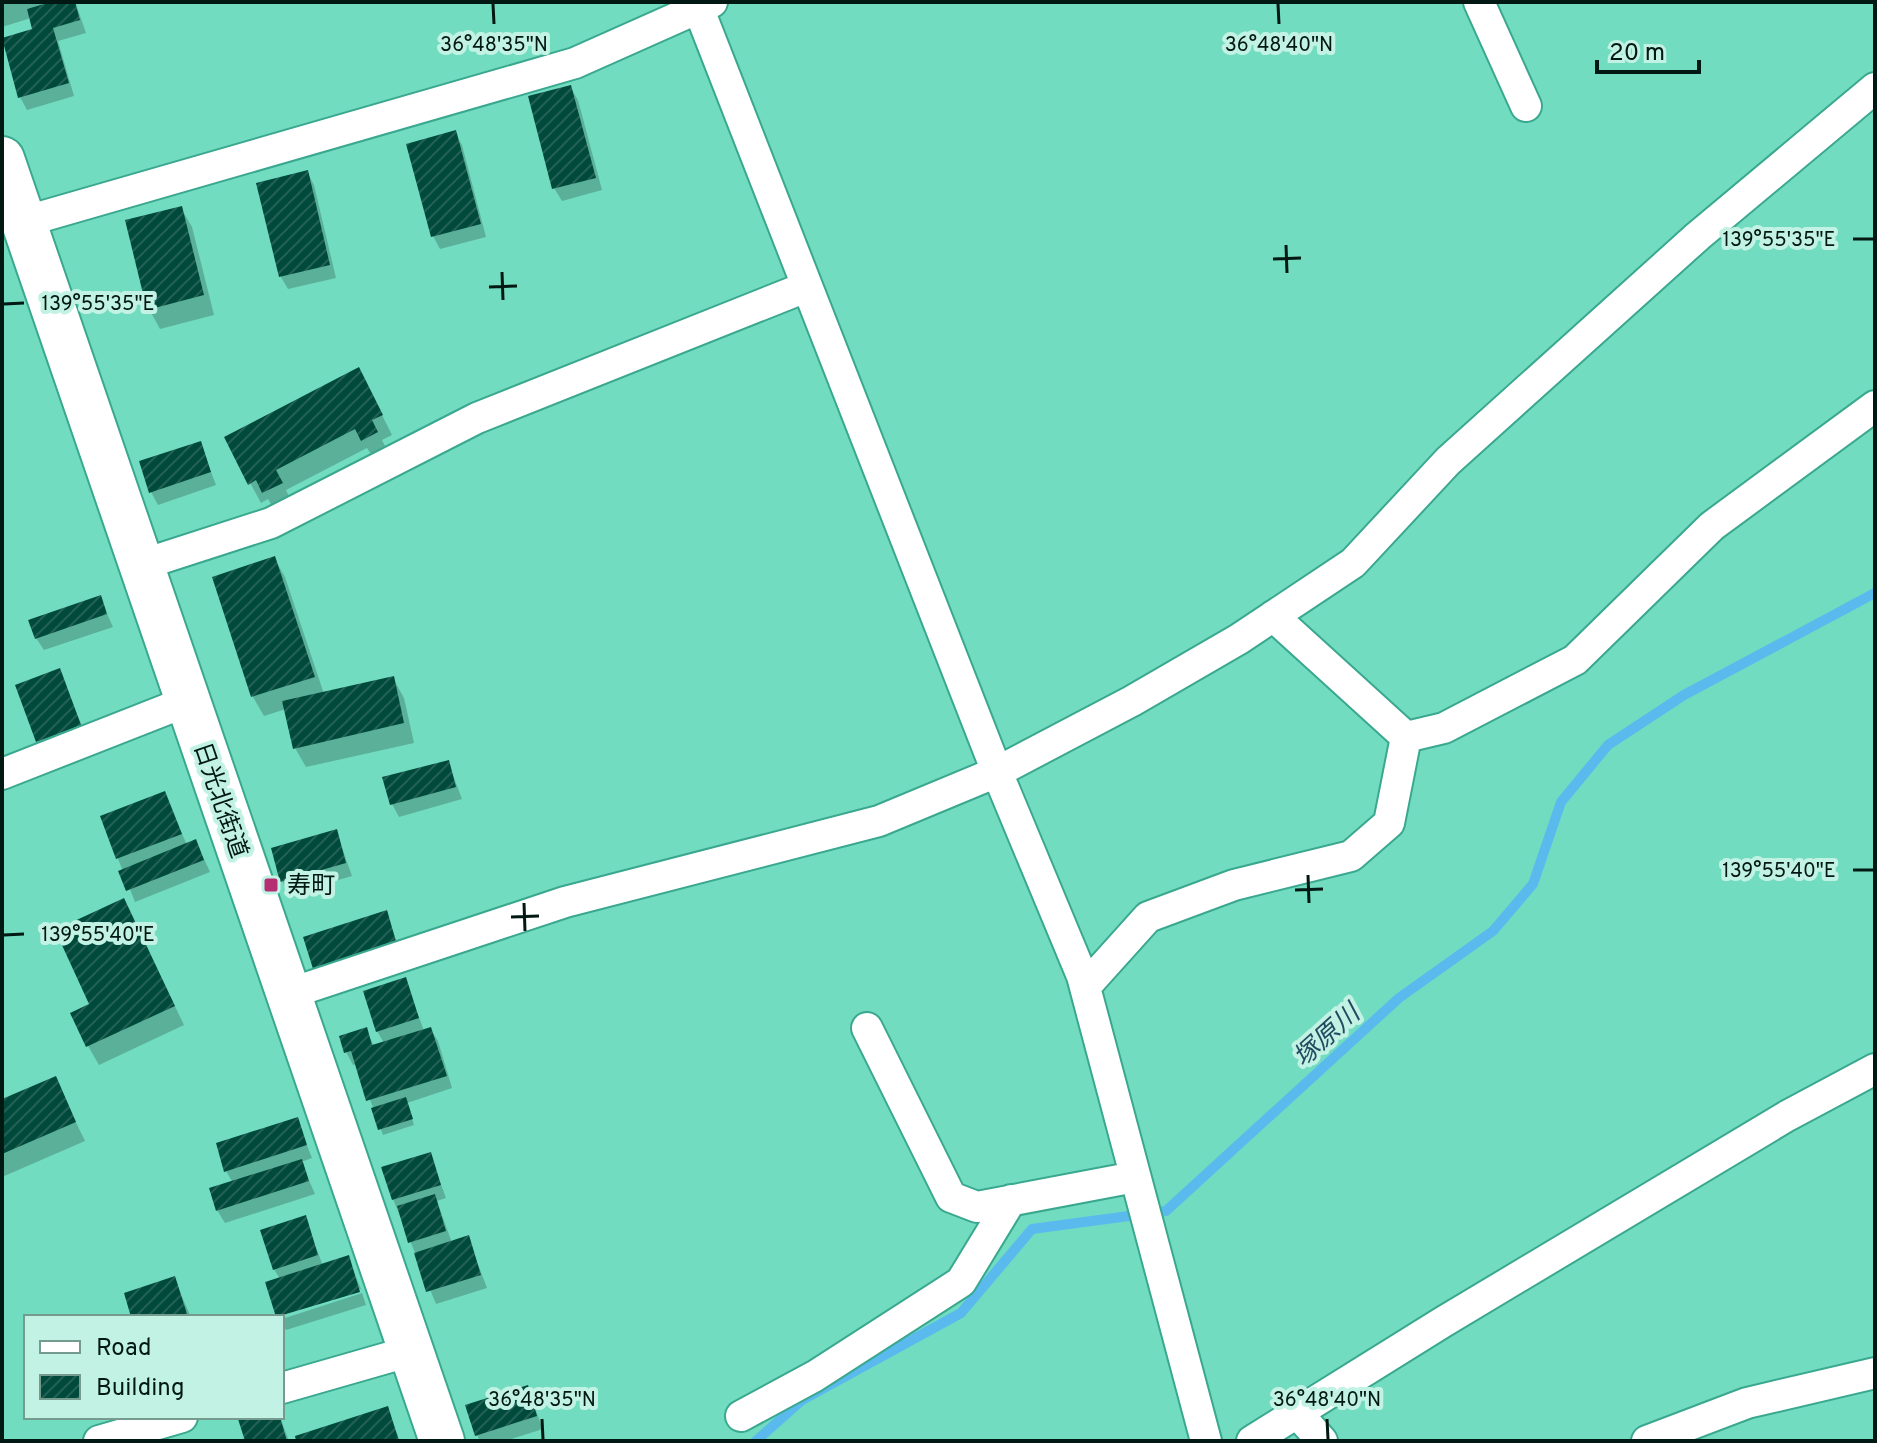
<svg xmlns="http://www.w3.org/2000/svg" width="1877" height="1443" viewBox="0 0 1877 1443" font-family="Overpass,'Noto Sans JP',sans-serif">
  <defs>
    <pattern id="building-hatch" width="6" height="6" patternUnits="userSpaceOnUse" patternTransform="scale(2)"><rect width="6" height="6" fill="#004a3c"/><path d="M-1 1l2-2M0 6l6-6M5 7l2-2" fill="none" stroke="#246055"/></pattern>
  </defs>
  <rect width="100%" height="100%" fill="#72dcc0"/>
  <!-- shadow -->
  <path fill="#0003" d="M2,2h81l-7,2 10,29 -28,8 16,55 -47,14 -7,-13 15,-66 -4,-13 -29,9z
    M570,87l8,13 24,90 -40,11 -8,-13 -24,-90z
    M455,133l7,12 24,92 -46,12 -7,-13z
    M307,172l7,13 22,93 -48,11 -7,-12 -23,-93z
    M181,208l11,19 22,88 -54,14 -11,-20 -22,-87z
    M369,389l23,46 -10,5 6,12 -14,7 -7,-11 -81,42 6,13 -17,8 -7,-12 -7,4 -35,-65z
    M200,443l16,42 -58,20 -7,-13z
    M274,558l11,19 39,117 69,-16 11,20 10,45 -108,24 -11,-19 -9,-39 -22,7 -11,-19 -39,-119z
    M100,598l13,29 -69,23 -8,-12z
    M59,671l28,67 -42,15 -7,-12z
    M448,762l14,37 -63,18 -7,-13z
    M164,793l23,52 9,-3 14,30 -75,30 -33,-84z
    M336,831l16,45 -62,18 -8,-13z
    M124,900l60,125 -85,40 -11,-19 4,-41z
    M386,913l17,45 -80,25z
    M405,979l19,52 6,-2 8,12 14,47 -45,15 7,22 -31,10 -26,-71 -4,1 -7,-13 20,-22 8,16 10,-3 -7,-12z
    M55,1079l30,62 -83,36v-75z
    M297,1120l15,38 -11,4 14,32 -90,29 -8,-13 16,-27 -7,-12z
    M430,1154l16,44 -9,3 15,42 16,-5 19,50 -51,16 -43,-105z
    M305,1218l18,48 25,-8 13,31 -83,27 2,-37 -6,-10z
    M174,1279l17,38h-58z
    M362,1293l4,12 -80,25 -4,-6v-5z
    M527,1388l16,41 -38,12h-25l-3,-6z
    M387,1409l13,32h-102z
    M253,1417h27l9,24h-42z"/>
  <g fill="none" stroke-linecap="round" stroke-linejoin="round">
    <!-- stream -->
    <path stroke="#5bbaed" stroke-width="10" d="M756,1441l46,-41 159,-87 71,-84 134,-18 233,-213 94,-67 40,-47 28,-82 47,-57 76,-50 191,-102"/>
  </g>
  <!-- building -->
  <path fill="url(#building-hatch)" d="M51,2h24l5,18 -27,8 16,55 -51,15 -16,-60 30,-9 -5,-20z
    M571,85l25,93 -44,11 -24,-93z
    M456,130l25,94 -50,13 -25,-93z
    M308,170l22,95 -51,12 -23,-94z
    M182,206l22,89 -57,15 -22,-90z
    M359,367l24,48 -11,5 6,12 -17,9 -6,-12 -79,41 7,13 -21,10 -6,-13 -8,5 -24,-48z
    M201,441l10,31 -62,21 -10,-32z
    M275,556l40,121 -64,20 -39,-120z
    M101,595l6,19 -72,25 -7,-19z
    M60,668l21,57 -45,17 -21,-57z
    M394,676l10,47 -111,26 -11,-48z
    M449,760l7,27 -66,18 -8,-28z
    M165,791l17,43 -66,25 -16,-43z
    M337,829l9,34 -66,19 -9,-34z
    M196,839l8,21 -78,31 -8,-20z
    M124,898l51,108 -89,41 -16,-34 19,-9 -34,-74z
    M387,910l10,35 -83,27 -11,-35z
    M406,977l13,41 -43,14 -13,-41z
    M367,1027l5,18 59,-18 16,49 -81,25 -15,-50 -7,2 -5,-17z
    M56,1076l20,46 -74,32v-55z
    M406,1097l7,22 -35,11 -7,-22z
    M298,1117l9,28 -83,27 -8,-29z
    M431,1152l10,33 -49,15 -11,-33z
    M302,1159l7,22 -93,30 -7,-23z
    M435,1194l11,37 -38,12 -11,-37z
    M306,1215l12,40 -45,15 -13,-40z
    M469,1235l12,40 -55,17 -12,-39z
    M349,1255l11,37 -84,25 -11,-35z
    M175,1276l13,41h-57l-7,-24z
    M528,1385l9,31 -62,20 -10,-31z
    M388,1406l11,35h-103l-1,-5z
    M246,1417h34l7,24h-42l-7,-22z"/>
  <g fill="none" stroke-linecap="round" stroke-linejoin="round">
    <!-- street casing -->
    <g stroke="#3aa88f" stroke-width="34">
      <path id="street" d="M696,2l301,770 85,204 124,465
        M1479,2l47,104
        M23,222l552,-159 137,-61
        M141,565l130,-42 206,-105 329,-131
        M1273,616l133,121 38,-9 131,-68 137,-134 163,-120
        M2,774l186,-73
        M1085,987l63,-70 86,-32 117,-29 38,-33 17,-86
        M288,994l277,-92 314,-81 118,-49 135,-71 107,-62 114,-76 95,-102 250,-225 177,-148
        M867,1028l84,169 26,10 158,-30
        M282,1388l129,-37
        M1298,1414l24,27
        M741,1416l74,-40 146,-94 50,-82
        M99,1441l83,-24
        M1252,1441l191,-119 344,-206 88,-47
        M1647,1441l100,-38 128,-30"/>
    </g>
    <!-- highway casing -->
    <g stroke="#3aa88f" stroke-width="48">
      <path id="highway" d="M2,159l440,1282"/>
    </g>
    <!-- street -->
    <use href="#street" stroke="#fff" stroke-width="30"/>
    <!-- highway -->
    <use href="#highway" stroke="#fff" stroke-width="44"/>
  </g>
  <!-- ticks -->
  <path fill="none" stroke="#021812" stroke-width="3" d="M493,4l1,20M1278,4l1,20M1853,239h20M1286,245l1,28M1273,259l28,-1M502,272l1,28M489,287l28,-1M4,304l20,-1M1853,870h20M1308,875l1,28M1295,890l28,-1M524,903l1,28M511,917l28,-1M4,935l20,-1M542,1419l1,20M1327,1419l1,20"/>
  <!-- markers -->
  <rect fill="#b42e71" stroke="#c2f2e3" stroke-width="3" x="263" y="877" width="16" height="16" rx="4"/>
  <g text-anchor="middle" stroke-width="8" stroke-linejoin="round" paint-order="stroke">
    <!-- street labels -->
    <g font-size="24" fill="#021812" stroke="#c2f2e3">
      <text transform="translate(221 800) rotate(71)" y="8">日光北街道</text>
    </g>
    <!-- poi labels -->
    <g font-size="24" fill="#021812" stroke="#c2f2e3" text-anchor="start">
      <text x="287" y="893">寿町</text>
    </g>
    <!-- water labels -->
    <g font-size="26" font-style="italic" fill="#224a60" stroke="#c2f2e3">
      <text transform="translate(1326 1035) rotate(-42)" y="9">塚原川</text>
    </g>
  </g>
  <g font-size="20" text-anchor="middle" fill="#021812" stroke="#c2f2e3" stroke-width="8" stroke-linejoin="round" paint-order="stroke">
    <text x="494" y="51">36°48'35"N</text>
    <text x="1279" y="51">36°48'40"N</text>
    <text x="1779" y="246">139°55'35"E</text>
    <text x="98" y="310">139°55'35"E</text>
    <text x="1779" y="877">139°55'40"E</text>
    <text x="98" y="941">139°55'40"E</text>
    <text x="542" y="1406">36°48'35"N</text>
    <text x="1327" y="1406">36°48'40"N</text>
  </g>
  <!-- border -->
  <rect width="1877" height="1443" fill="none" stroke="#021812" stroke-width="8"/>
  <!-- legend -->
  <rect x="24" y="1315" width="260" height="104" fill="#c2f2e3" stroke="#759b8f" stroke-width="2"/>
  <rect x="40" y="1341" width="40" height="12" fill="#ffffff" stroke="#759b8f" stroke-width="2"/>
  <text x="96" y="1355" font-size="24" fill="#021812">Road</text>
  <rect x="40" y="1375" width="40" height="24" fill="url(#building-hatch)" stroke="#759b8f" stroke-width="2"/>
  <text x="96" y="1395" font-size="24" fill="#021812">Building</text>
  <!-- scale -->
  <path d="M1597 60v12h102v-12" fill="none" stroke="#021812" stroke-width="4"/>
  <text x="1609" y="60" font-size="24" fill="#021812" stroke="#c2f2e3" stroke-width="6" paint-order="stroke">20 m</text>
</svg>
